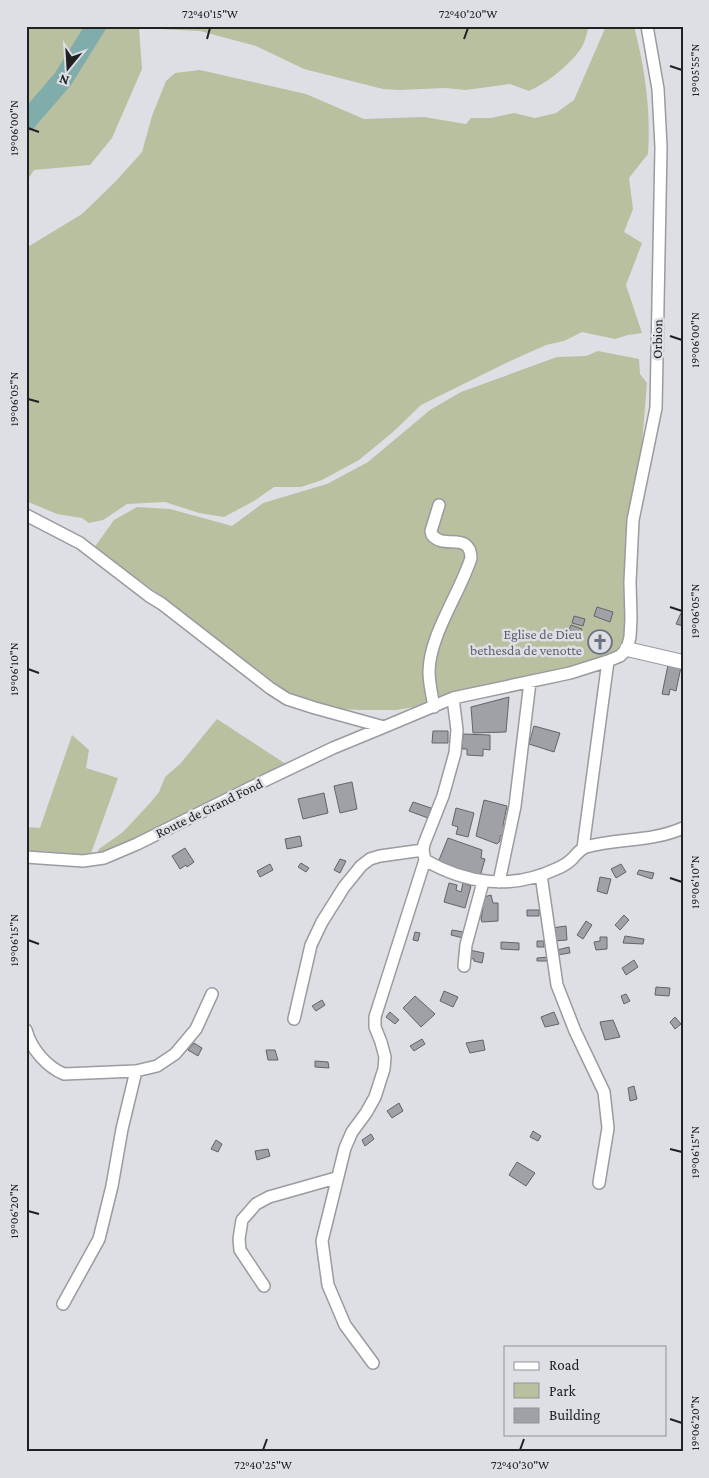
<svg xmlns="http://www.w3.org/2000/svg" width="709" height="1478" viewBox="0 0 709 1478" font-family="'Crimson Pro',serif">
  <rect width="100%" height="100%" fill="#dedfe4"/>
  <!-- green -->
  <path fill="#b8c0a0" d="M26,26h563c-2,6 -3,13 -6,19 -10,18 -36,38 -54,46l-19,-7 -44,6 -21,-2 -46,2 -16,-1 -79,-20 -48,-23 -56,-15 -61,-3 3,41 -30,69 -22,27 -56,5 -8,12z
    M606,26h28c11,43 17,84 14,128l-19,24 4,31 -9,23 18,11 -16,42 16,48 -14,2 -13,4 -33,-7 -18,9 -18,4 -40,18 -85,42 -28,27 -34,28 -37,20 -21,7h-27l-20,14 -30,16 -25,-4 -34,-11 -38,2 -24,16 -14,3 -7,-5 -25,-4 -31,-13v-253l56,-34 34,-33 26,-29 10,-36 14,-35 9,-8 25,-3 106,24 58,25 60,-2 42,7 5,-6h20l23,-5 21,5 21,-5 18,-13z
    M598,351l41,8 1,15 7,9 -9,110 -3,116 -3,27 -20,22 -161,43 -55,9h-35l-42,-2 -41,-20 -115,-91 -69,-49 20,-28 23,-13 33,2 62,17 31,-23 64,-19 41,-22 62,-52 31,-18 96,-35 29,-1z
    M217,719l78,51 -200,89 4,-10 24,-17 27,-29 9,-11 6,-15 15,-13z
    M72,735l17,15 -3,18 32,10 -29,81 -23,-1 -20,-7 -14,3 -6,-1v-26l14,1z"/>
  <g fill="none" stroke-linecap="round" stroke-linejoin="round">
    <!-- river -->
    <path stroke="#81acac" stroke-width="20" d="M26,122l37,-43 33,-53"/>
  </g>
  <!-- building -->
  <path fill="#a0a1a6" stroke="#636469" d="M597,607l16,5 -3,10 -16,-6z
    M681,613l2,1v12l-7,-2z
    M574,616l11,3 -2,7 -11,-3z
    M571,625l11,4 -2,5 -11,-4z
    M668,665l13,2 -5,24 -6,-2 -1,6 -7,-1z
    M509,697l-3,35 -33,1 -2,-26z
    M534,726l26,7 -6,19 -25,-8z
    M433,731h15v12h-16z
    M463,734l27,1v15l-7,-1v7l-16,-1v-6h-5z
    M352,782l5,27 -17,4 -6,-27z
    M324,793l4,20 -25,6 -5,-20z
    M484,800l23,6 -4,19 2,3 -1,7 -4,1v5l-3,3 -21,-8z
    M413,802l18,6 -3,10 -19,-7z
    M456,808l18,5 -6,24 -12,-3 2,-7 -6,-2z
    M300,836l2,10 -15,3 -2,-10z
    M448,838l34,12 -1,8 4,1 -6,21 -30,-9 -10,-11z
    M185,848l9,14 -7,5 -1,-2 -6,4 -8,-13z
    M340,859l6,2 -6,12 -6,-3z
    M301,863l8,5 -3,4 -8,-5z
    M270,864l3,6 -13,7 -3,-6z
    M621,864l5,8 -10,6 -5,-9z
    M639,870l15,3 -2,6 -15,-5z
    M600,877l11,2 -4,15 -10,-3z
    M449,883l8,2 -1,5 5,2 2,-9 8,3 -6,22 -21,-6z
    M491,895l2,8h5v18l-16,1 -1,-3 2,-11 -3,-4 4,-7z
    M527,910h12v6h-12z
    M624,915l5,5 -9,10 -5,-5z
    M586,921l6,4 -9,14 -6,-4z
    M566,926l1,14 -14,1 -1,-13z
    M452,930l12,2 -1,6 -12,-3z
    M415,932l5,1 -2,8 -5,-1z
    M625,936l19,3 -1,5 -20,-1z
    M600,937h7v12l-11,1 -2,-8 6,-1z
    M537,941h7v6h-7z
    M501,942l18,1v7l-18,-1z
    M569,947l1,6 -13,2v-5z
    M469,950l15,3 -2,10 -8,-2v-2l-6,-1z
    M549,957v4h-12v-3z
    M634,960l4,7 -12,8 -4,-7z
    M656,987l14,1 -1,8 -14,-1z
    M444,991l14,6 -5,10 -13,-6z
    M626,994l4,7 -6,3 -3,-8z
    M415,996l20,18 -14,13 -18,-19z
    M322,1000l3,5 -9,6 -4,-5z
    M390,1012l9,8 -4,4 -9,-7z
    M554,1012l5,12 -14,3 -4,-10z
    M675,1017l6,7 -6,5 -5,-7z
    M613,1020l7,17 -15,3 -5,-18z
    M422,1039l3,5 -11,7 -4,-5z
    M483,1040l2,10 -15,3 -4,-10z
    M194,1043l8,5 -4,8 -10,-6z
    M266,1050h9l3,10h-10z
    M315,1061l13,1 1,6 -14,-1z
    M634,1086l3,13 -7,2 -2,-13z
    M399,1103l4,8 -11,7 -5,-7z
    M533,1131l8,5 -3,5 -8,-4z
    M371,1134l3,5 -9,7 -3,-6z
    M216,1140l6,4 -4,8 -7,-3z
    M268,1149l2,7 -13,4 -2,-9z
    M517,1162l18,11 -9,13 -17,-11z"/>
  <g fill="none" stroke-linecap="round" stroke-linejoin="round">
    <!-- minor casing -->
    <g stroke="#999b9f" stroke-width="14">
      <path id="minor" d="M26,515l54,28 69,53 13,8 108,84 17,11 28,9 69,19 69,-29 117,-25 38,-12 12,-5 7,-7 3,-12 1,-18 -1,-37 3,-62 23,-112 5,-261 -3,-58 -11,-63
        M434,707c-2,-12 -5,-24 -5,-35 0,-36 31,-79 42,-114 -1,-27 -27,-8 -39,-23l-1,-4 8,-26
        M583,848l25,-187
        M26,857l57,4 21,-3 33,-14 133,-66 63,-30 51,-21
        M425,860c41,24 87,30 131,9 5,-2 12,-6 16,-10 4,-4 8,-10 14,-12 32,-9 66,-5 97,-19
        M541,875l16,110 18,46 29,61 4,36 -9,55
        M499,882l16,-76 15,-124
        M464,966l2,-21 17,-63
        M294,1019l17,-74 11,-23 22,-35 17,-21 9,-7 10,-3 43,-6
        M26,1030c5,19 21,37 38,44l72,-3 21,-5 18,-12 21,-25 16,-35
        M264,1286l-24,-36 -1,-11 3,-19 14,-16 13,-7 67,-19
        M63,1304l36,-65 13,-53 10,-57 14,-58
        M373,1363l-28,-38 -17,-40 -6,-44 23,-93 7,-16 14,-19 9,-16 9,-28 1,-12 -4,-15 -6,-15v-10l50,-157 -2,-10 1,-6 19,-48 12,-43 2,-23 -4,-32"/>
    </g>
    <!-- tertiary casing -->
    <g stroke="#999b9f" stroke-width="16">
      <path id="tertiary" d="M627,649l56,13"/>
    </g>
    <!-- minor -->
    <use href="#minor" stroke="#fff" stroke-width="11"/>
    <!-- tertiary -->
    <use href="#tertiary" stroke="#fff" stroke-width="14"/>
  </g>
  <!-- ticks -->
  <path fill="none" stroke="#202122" stroke-width="2" d="M207,39l3,-11M464,39l4,-11M670,66l12,4M28,128l11,4M670,336l12,4M28,399l11,3M670,607l12,4M28,669l11,4M670,878l12,4M28,940l11,4M670,1149l12,3M28,1211l11,3M670,1419l12,4M263,1450l4,-11M520,1450l4,-11"/>
  <!-- icons -->
  <defs>
    <g id="church-ring" transform="scale(1.25)"><circle r="9.5" fill="#dedfe4" stroke="#6b7280" stroke-width="1.5"/><path d="M-1.2-6h2.4v3.5h3.3v2.4h-3.3V6h-2.4V-.1h-3.3v-2.4h3.3Z" fill="#6b7280"/></g>
  </defs>
  <g fill-rule="evenodd">
    <use href="#church-ring" x="600" y="642"/>
  </g>
  <g text-anchor="middle" stroke-width="5" stroke-linejoin="round" paint-order="stroke">
    <!-- street labels -->
    <g font-size="14" fill="#202122" stroke="#dedfe4">
      <text transform="translate(657 339) rotate(-89)" y="5">Orbion</text>
      <text transform="translate(209 808) rotate(-26)" y="5">Route de Grand Fond</text>
    </g>
    <!-- worship labels -->
    <g font-size="14" fill="#5b616d" stroke="#dedfe4" text-anchor="end">
      <text x="582" y="639">Eglise de Dieu<tspan x="582" dy="16">bethesda de venotte</tspan></text>
    </g>
  </g>
  <!-- border -->
  <rect width="709" height="1478" fill="none" stroke="#dedfe4" stroke-width="55"/>
  <!-- legend -->
  <rect x="504" y="1346" width="162" height="90" fill="#dedfe4" stroke="#929396"/>
  <rect x="514" y="1362" width="25" height="8" fill="#ffffff" stroke="#929396"/>
  <text x="549" y="1370" font-size="15" fill="#202122">Road</text>
  <rect x="514" y="1383" width="25" height="15" fill="#b8c0a0" stroke="#929396"/>
  <text x="549" y="1396" font-size="15" fill="#202122">Park</text>
  <rect x="514" y="1408" width="25" height="15" fill="#a0a1a6" stroke="#929396"/>
  <text x="549" y="1420" font-size="15" fill="#202122">Building</text>
  <!-- north arrow -->
  <g transform="translate(68 68) rotate(198)" stroke="#dedfe4" stroke-width="4" paint-order="stroke">
  <path d="M0-4L9 19L0 12L-9 19Z" fill="#202122"/>
  <text y="-8" font-size="14" font-weight="bold" text-anchor="middle" fill="#202122">N</text>
  </g>
  <rect x="28" y="28" width="654" height="1422" fill="none" stroke="#202122" stroke-width="2"/>
  <g font-size="12" text-anchor="middle" fill="#202122">
    <text x="210" y="18">72°40'15"W</text>
    <text x="468" y="18">72°40'20"W</text>
    <text transform="translate(695 70) rotate(-90)" y="4">19°05'55"N</text>
    <text transform="translate(14 128) rotate(-90)" y="4">19°06'00"N</text>
    <text transform="translate(695 340) rotate(-90)" y="4">19°06'00"N</text>
    <text transform="translate(14 399) rotate(-90)" y="4">19°06'05"N</text>
    <text transform="translate(695 611) rotate(-90)" y="4">19°06'05"N</text>
    <text transform="translate(14 669) rotate(-90)" y="4">19°06'10"N</text>
    <text transform="translate(695 882) rotate(-90)" y="4">19°06'10"N</text>
    <text transform="translate(14 940) rotate(-90)" y="4">19°06'15"N</text>
    <text transform="translate(695 1152) rotate(-90)" y="4">19°06'15"N</text>
    <text transform="translate(14 1211) rotate(-90)" y="4">19°06'20"N</text>
    <text transform="translate(695 1423) rotate(-90)" y="4">19°06'20"N</text>
    <text x="263" y="1469">72°40'25"W</text>
    <text x="520" y="1469">72°40'30"W</text>
  </g>
</svg>
